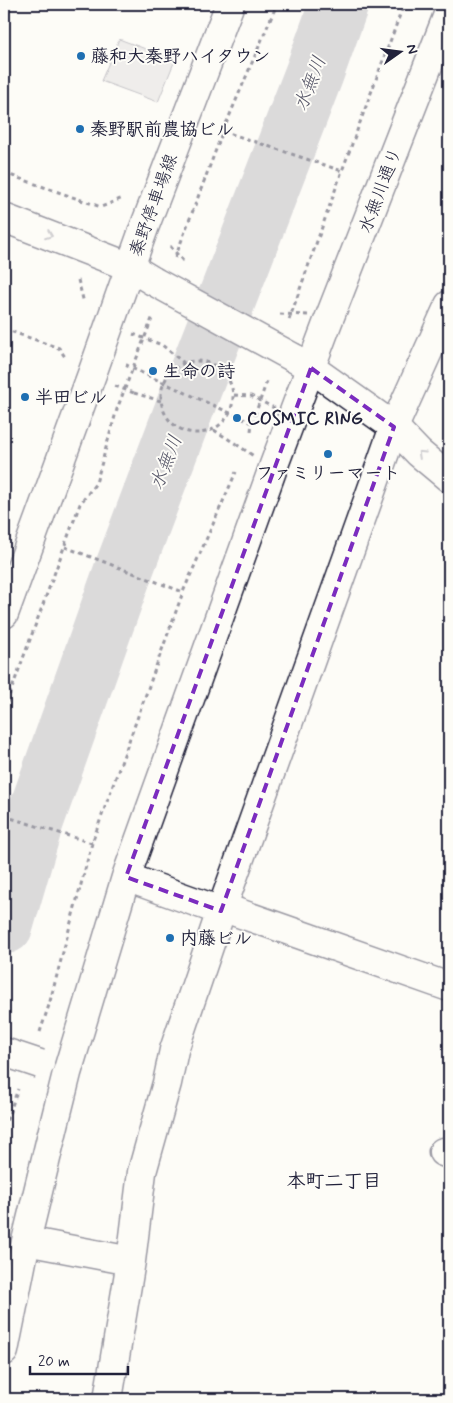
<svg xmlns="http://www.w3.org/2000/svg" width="453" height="1403" viewBox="0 0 453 1403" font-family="Mynerve,'Klee One',sans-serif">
  <rect width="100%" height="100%" fill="#fdfcf7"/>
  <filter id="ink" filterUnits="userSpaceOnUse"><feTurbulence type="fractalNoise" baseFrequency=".02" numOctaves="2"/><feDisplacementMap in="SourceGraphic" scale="10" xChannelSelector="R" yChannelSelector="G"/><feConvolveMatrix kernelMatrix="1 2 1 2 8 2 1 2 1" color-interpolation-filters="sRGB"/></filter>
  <g filter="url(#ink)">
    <!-- green -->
    <path fill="#dddcdb" stroke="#807f8b" d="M119,39l56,21 -17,42 -57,-21z"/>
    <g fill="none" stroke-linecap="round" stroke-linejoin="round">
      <!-- river -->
      <path stroke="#b2b2b7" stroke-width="59" d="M4,925l29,-100 91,-256 66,-175 124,-320 25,-70"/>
      <!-- minor casing -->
      <g stroke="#22223b" stroke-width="31">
        <path id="minor" d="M4,218l126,49 -38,107 -88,240
          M126,877l95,34h12l216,76
          M443,1152l6,2
          M26,1241l105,20
          M4,1351l22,-110 30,-124 11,-44 59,-196 148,-412 53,-141 122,-312
          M108,1399l23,-138 11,-89 25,-89 7,-33 47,-139 162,-453 11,-31 55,-122"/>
      </g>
      <!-- major casing -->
      <g stroke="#22223b" stroke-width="31">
        <path id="major" d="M153,281l-23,-14 14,-39 86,-224
          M294,358l17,10 83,59 25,26 30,25"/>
      </g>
      <!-- path -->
      <path stroke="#22223b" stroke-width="3" stroke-dasharray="4 4" stroke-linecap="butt" d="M223,131l119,40
        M4,173l97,34 22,-9
        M175,258l48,-127 54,-127
        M78,280l6,23
        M289,320l53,-149 62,-167
        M4,329l55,19 6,9
        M128,364l-1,2 125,57
        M134,393l27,8
        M214,430l22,14
        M251,431l1,-8 16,-45
        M65,547l118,45
        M4,710l76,-206 16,-21 21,-74 36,-93
        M4,816l88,27
        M40,1032l9,-27 43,-162 91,-251 53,-120
        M4,1128l14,-39
        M4,1176l7,1"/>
      <!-- minor -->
      <use href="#minor" stroke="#fdfcf7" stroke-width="28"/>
      <!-- major -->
      <use href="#major" stroke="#fdfcf7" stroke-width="28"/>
      <!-- minor-bridge casing -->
      <g stroke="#22223b" stroke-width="31" stroke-linecap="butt">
        <path id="minor-bridge" d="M4,1052l36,12"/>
      </g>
      <!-- major-bridge casing -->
      <g stroke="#22223b" stroke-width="31" stroke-linecap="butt">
        <path id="major-bridge" d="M153,281l141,77"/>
      </g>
      <!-- path-bridge -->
      <path stroke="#22223b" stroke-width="3" stroke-dasharray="4 4" stroke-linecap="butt" d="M170,246l13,15
        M280,314l29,1
        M133,334l29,11 22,18
        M161 397a36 36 0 1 1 72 0a36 36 0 1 1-72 0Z
        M115,386l19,7
        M234,395l17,1 25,13
        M236,444l19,13"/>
      <!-- minor-bridge -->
      <use href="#minor-bridge" stroke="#fdfcf7" stroke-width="28"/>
      <!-- major-bridge -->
      <use href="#major-bridge" stroke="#fdfcf7" stroke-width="28"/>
    </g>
    <!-- one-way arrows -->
    <defs><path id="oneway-chevron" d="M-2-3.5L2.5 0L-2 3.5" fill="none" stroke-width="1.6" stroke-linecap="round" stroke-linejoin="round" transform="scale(1.25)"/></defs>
    <g stroke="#9a9aa2">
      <use href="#oneway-chevron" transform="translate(49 235) rotate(21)"/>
      <use href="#oneway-chevron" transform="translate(421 454) rotate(-137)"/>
    </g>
  </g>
  <!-- marked area -->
  <path d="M0 0H453V1403H0ZM311,368l83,59 -173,484 -95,-34z" fill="#fdfcf7" fill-opacity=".55" fill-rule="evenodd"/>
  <path fill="none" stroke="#7b2cbf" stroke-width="4" stroke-dasharray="10 6" stroke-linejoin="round" d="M311,368l83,59 -173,484 -95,-34z"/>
  <!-- markers -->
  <g fill="#1f6fb2" stroke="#fdfcf7" stroke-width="2">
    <circle cx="81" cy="56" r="5"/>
    <circle cx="80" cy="129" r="5"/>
    <circle cx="153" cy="371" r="5"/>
    <circle cx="25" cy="397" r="5"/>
    <circle cx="237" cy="418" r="5"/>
    <circle cx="328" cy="454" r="5"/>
    <circle cx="170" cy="938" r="5"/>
  </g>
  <g text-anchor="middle" stroke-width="4" stroke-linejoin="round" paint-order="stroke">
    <!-- poi labels -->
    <g font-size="18" font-weight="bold" fill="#22223b" stroke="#fdfcf7" text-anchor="start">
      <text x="91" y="62">藤和大秦野ハイタウン</text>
      <text x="90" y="135">秦野駅前農協ビル</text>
      <text x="163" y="377">生命の詩</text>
      <text x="35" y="403">半田ビル</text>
      <text x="247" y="424">COSMIC RING</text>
      <text x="328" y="479" text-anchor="middle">ファミリーマート</text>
      <text x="180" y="944">内藤ビル</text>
    </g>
    <!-- street labels -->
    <g font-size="18" fill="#22223b" stroke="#fdfcf7">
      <text transform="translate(380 190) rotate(-69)" y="6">水無川通り</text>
      <text transform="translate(153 205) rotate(-70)" y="6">秦野停車場線</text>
    </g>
    <!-- water labels -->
    <g font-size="19" font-style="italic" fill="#545466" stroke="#fdfcf7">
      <text transform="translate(309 83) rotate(-69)" y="7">水無川</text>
      <text transform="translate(165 462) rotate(-69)" y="7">水無川</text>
    </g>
    <!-- neighbourhood labels -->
    <g font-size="19" font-weight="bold" fill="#22223b" stroke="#fdfcf7">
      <text x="334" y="1187">本町二丁目</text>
    </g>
  </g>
  <!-- margin -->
  <rect width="453" height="1403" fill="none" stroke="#fdfcf7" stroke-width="20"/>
  <rect x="10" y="10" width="433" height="1383" fill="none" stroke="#22223b" stroke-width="2" filter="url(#ink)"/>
  <!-- north arrow -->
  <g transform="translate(400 52) rotate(76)" stroke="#fdfcf7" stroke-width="4" paint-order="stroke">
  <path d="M0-4L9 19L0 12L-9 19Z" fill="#22223b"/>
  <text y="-8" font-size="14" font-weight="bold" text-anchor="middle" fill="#22223b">N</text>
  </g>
  <!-- scale -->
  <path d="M30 1366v8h98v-8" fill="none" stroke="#22223b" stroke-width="2.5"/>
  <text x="38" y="1366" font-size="15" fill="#22223b" stroke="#fdfcf7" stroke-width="4" paint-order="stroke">20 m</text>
</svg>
